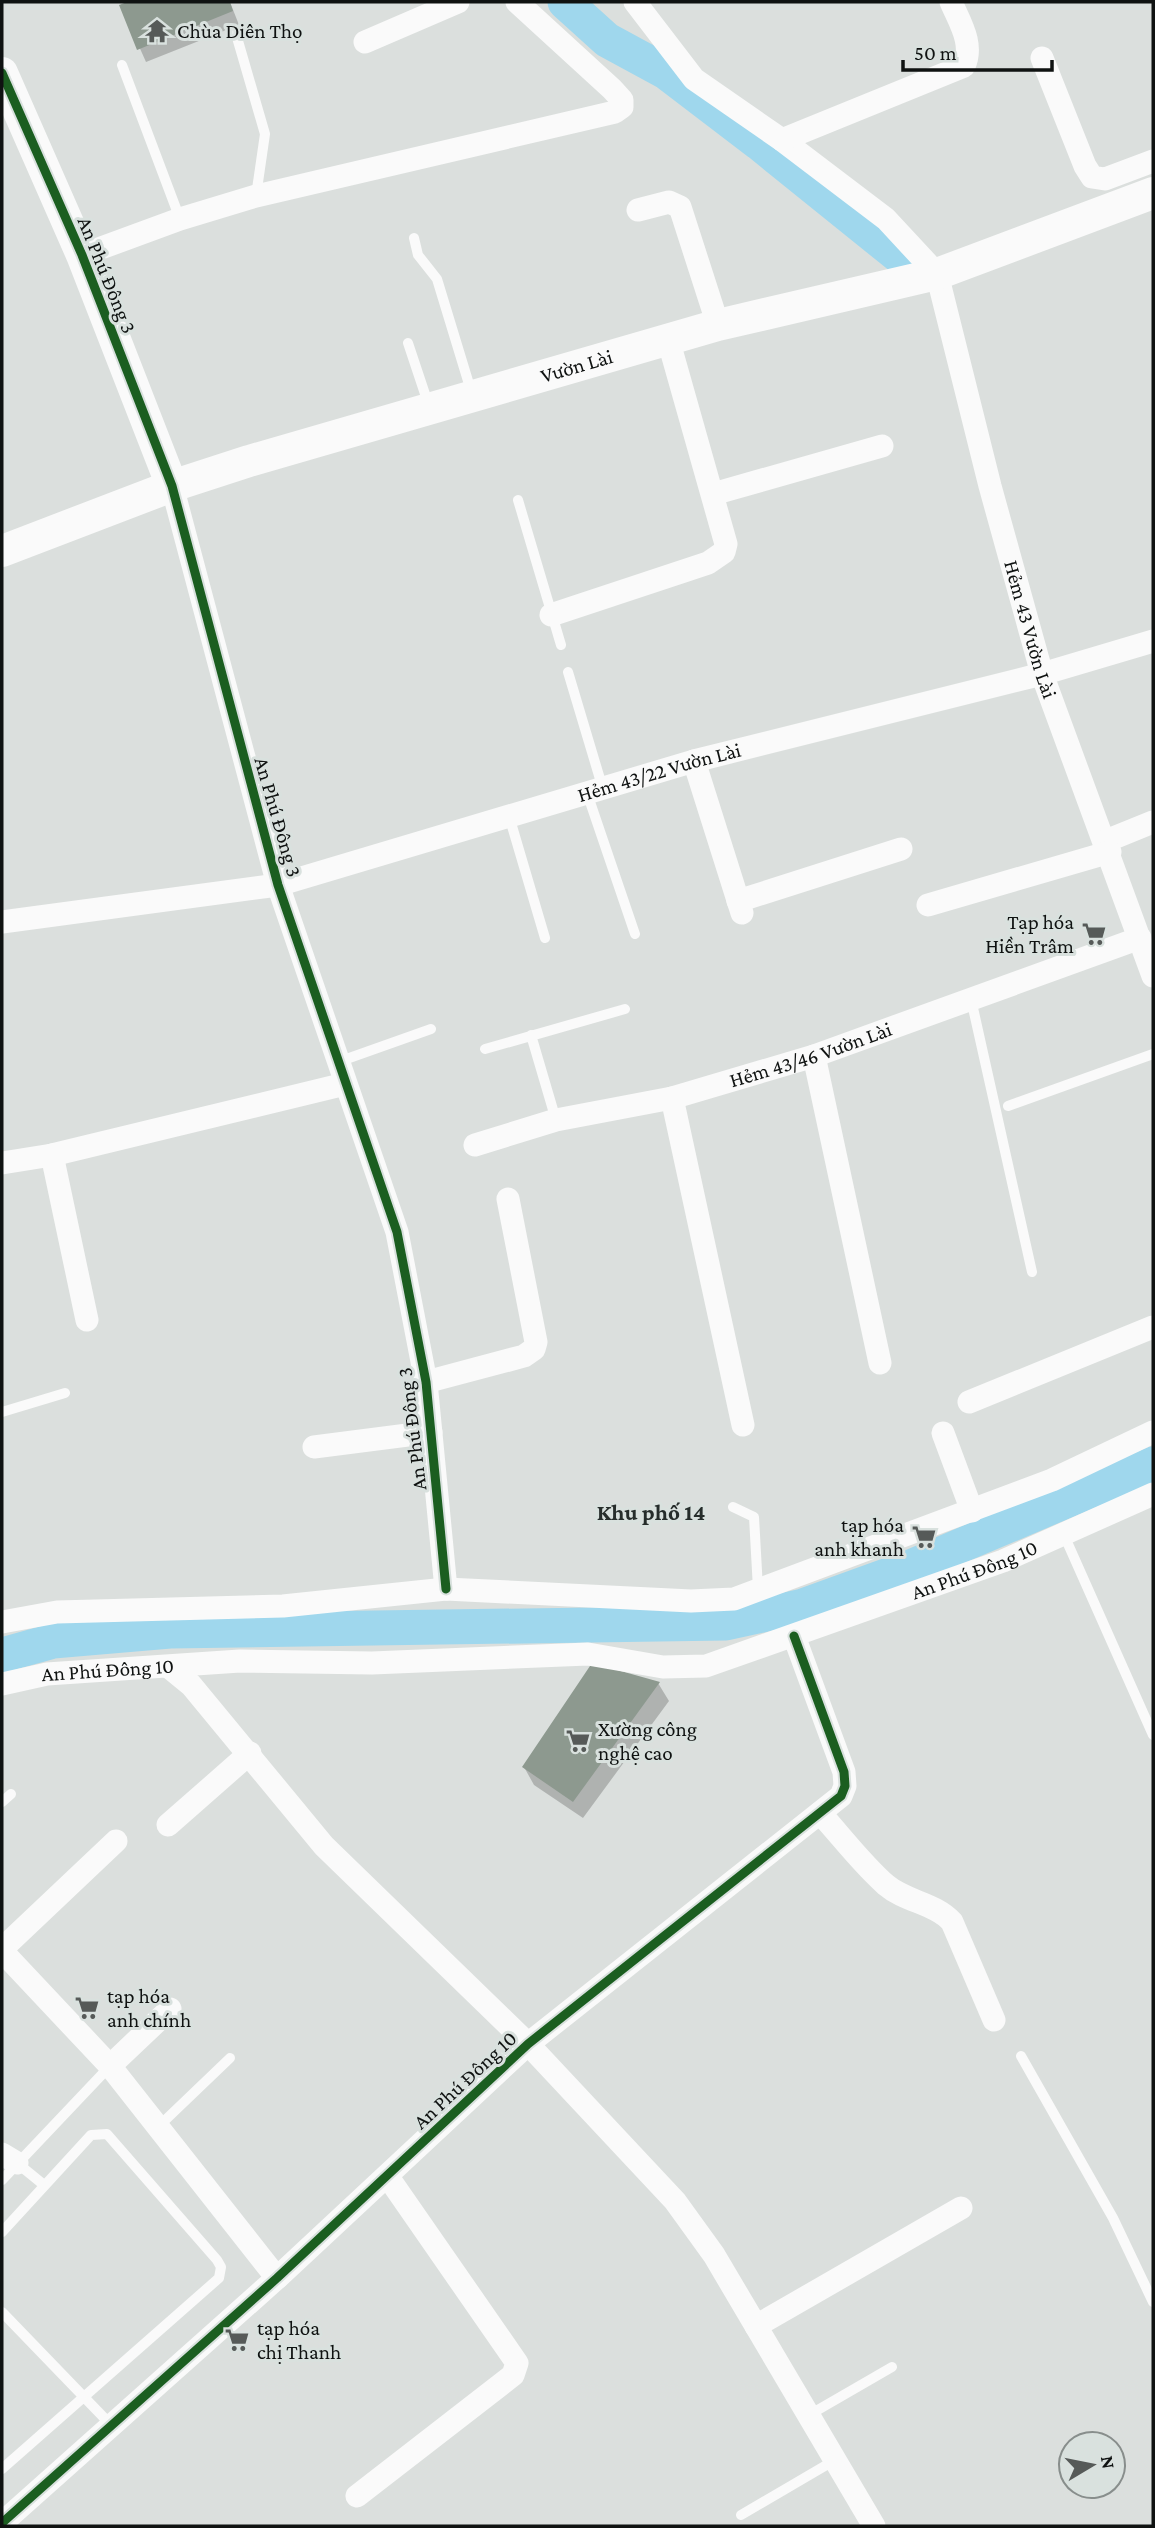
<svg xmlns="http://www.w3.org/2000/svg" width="1155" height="2528" viewBox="0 0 1155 2528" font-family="'Crimson Pro',serif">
  <rect width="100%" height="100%" fill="#dbdfdd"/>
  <!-- shadow -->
  <path fill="#0003" d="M132,2h98l9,23 -93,37 -25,-56z
    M658,1683l11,18 -86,117 -49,-33 -10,-18z"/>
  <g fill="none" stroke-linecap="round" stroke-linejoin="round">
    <!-- river -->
    <path stroke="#9fd7ed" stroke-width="35" d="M565,2l42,38 59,32 93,71 145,117
      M2,1655l51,-14 117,-10 556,-8 77,-17 105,-38 245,-104"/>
  </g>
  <!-- building -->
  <path fill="#8d998f" d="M127,2h103l3,9 -96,39 -18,-45z
    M592,1663l68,19 -87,120 -51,-35z"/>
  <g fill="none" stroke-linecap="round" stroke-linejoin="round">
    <!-- lane -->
    <path stroke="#fafafa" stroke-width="10" d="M236,34l29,100 -9,62
      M122,65l58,154
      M414,238l4,17 19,24 35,115
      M408,343l21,63
      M518,500l43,145
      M568,672l35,117
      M587,793l48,141
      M509,816l36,122
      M971,999l61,273
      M531,1035l25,85
      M485,1049l140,-40
      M338,1062l93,-33
      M1008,1106l145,-52
      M2,1412l63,-19
      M733,1507l21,10 4,72
      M1064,1535l89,200
      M2,1802l9,-8
      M1021,2056l92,162 40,84
      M158,2127l72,-69
      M17,2163l27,22
      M2,2180l108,-114
      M2,2232l89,-97 16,-1 110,126 4,7 -2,11 -217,191
      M2,2312l109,113
      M809,2415l83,-48
      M741,2515l94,-55"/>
    <!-- street -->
    <g stroke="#fafafa" stroke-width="23">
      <path id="s1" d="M635,2l59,77 88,61 104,79 51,55 53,212 52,188 111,302"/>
      <path d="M365,42l93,-40"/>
      <path d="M1042,58l43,108 7,11 13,2 48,-18"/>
      <path d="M782,140l182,-74c10,-22 -4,-43 -13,-64"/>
      <path d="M638,210l31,-8 11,5 38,118"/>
      <path d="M82,255l98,-36 76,-23 359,-84 7,-5v-7l-10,-11 -95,-87"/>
      <path d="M172,486l106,399 119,347 29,150 20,207"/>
      <path d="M713,494l169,-48"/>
      <path d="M551,615l157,-52 16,-11 2,-8 -58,-205"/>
      <path d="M694,761l48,152"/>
      <path d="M1106,841l47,-19"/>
      <path d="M738,901l163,-52"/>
      <path d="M928,905l182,-53"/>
      <path id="s2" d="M2,922l276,-37 416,-124 348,-87 111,-33"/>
      <path d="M814,1056l66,307"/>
      <path d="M672,1098l71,327"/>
      <path id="s3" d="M475,1145l81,-25 116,-22 142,-42 326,-118"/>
      <path d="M52,1155l35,165"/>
      <path d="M2,1163l50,-8 293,-71"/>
      <path d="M426,1382l98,-26 10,-7 2,-7 -28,-143"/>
      <path d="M969,1402l184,-75"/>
      <path d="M943,1433l29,78"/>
      <path d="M314,1447l117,-15"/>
      <path d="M2,1622l55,-10 226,-6 163,-17 245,12 43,-2 318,-119 101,-48"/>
      <path d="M169,1667l22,18 133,161 204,198 147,157 39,54 160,271"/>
      <path id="s4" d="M2,1684l45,-10 193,-13 132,2 216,-9 75,13 43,-1 297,-105 150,-67"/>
      <path d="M820,1813c21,23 42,51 66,72 20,17 49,18 66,37l42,98"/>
      <path d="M168,1825l82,-72"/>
      <path d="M2,1949l114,-108"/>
      <path d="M2,1951l108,115 167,212"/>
      <path d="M110,2066l60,-57"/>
      <path d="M2,2154l15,9"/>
      <path d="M756,2326l205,-118"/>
      <path d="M357,2496l156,-121 4,-12 -129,-186"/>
      <path d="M2,2523l275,-245 251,-234 313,-248 4,-10 -1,-14 -50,-136"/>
    </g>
    <!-- secondary -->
    <g stroke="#fafafa" stroke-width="32">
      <path d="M2,73l80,182 90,231"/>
      <path id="s5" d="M2,551l170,-65 77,-25 469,-136 219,-51 216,-81"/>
    </g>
    <!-- cycleway casing -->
    <g stroke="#d9e1de" stroke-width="13">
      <path id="cycleway" d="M2,73l80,182 90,231 106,399 119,347 29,150 20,207
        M2,2523l275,-245 251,-234 313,-248 4,-10 -1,-14 -50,-136"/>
    </g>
    <!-- cycleway -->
    <use href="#cycleway" stroke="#1b5e20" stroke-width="9"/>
  </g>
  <!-- icons -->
  <defs>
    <g id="temple-bare" transform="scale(1.89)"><path d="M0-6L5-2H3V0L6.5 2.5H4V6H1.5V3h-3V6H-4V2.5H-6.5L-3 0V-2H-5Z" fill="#565a58" stroke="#d9e1de" stroke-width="2.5" paint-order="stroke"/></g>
    <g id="supermarket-bare" transform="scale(1.89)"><path d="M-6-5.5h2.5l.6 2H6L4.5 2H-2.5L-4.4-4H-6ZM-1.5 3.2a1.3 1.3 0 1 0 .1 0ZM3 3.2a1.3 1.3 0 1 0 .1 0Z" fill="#565a58" stroke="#d9e1de" stroke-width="2.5" paint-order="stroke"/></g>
  </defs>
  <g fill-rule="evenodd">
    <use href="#temple-bare" x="157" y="31"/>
    <use href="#supermarket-bare" x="1094" y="934"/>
    <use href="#supermarket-bare" x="924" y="1537"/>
    <use href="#supermarket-bare" x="578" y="1741"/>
    <use href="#supermarket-bare" x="87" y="2008"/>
    <use href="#supermarket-bare" x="237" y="2340"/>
  </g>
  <g text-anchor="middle" stroke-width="6" stroke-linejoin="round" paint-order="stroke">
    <!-- poi labels -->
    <g font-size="21" fill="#0f1211" stroke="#d9e1de" text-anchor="start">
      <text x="177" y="38">Chùa Diên Thọ</text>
      <text x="1074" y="929" text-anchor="end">Tạp hóa<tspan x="1074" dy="24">Hiền Trâm</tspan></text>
      <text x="904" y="1532" text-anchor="end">tạp hóa<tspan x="904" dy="24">anh khanh</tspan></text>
      <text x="598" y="1736">Xường công<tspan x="598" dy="24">nghệ cao</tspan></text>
      <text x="107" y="2003">tạp hóa<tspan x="107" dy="24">anh chính</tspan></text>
      <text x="257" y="2335">tạp hóa<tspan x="257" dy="24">chị Thanh</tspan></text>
    </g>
    <!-- street labels -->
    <g font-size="21" fill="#0f1211" stroke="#d9e1de">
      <text transform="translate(107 275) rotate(68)" y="7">An Phú Đông 3</text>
      <text dy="7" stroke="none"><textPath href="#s5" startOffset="604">Vườn Lài</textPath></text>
      <text dy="7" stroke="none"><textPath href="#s1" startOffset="777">Hẻm 43 Vườn Lài</textPath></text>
      <text dy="7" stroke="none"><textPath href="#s2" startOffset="676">Hẻm 43/22 Vườn Lài</textPath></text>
      <text transform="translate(278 817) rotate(74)" y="7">An Phú Đông 3</text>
      <text dy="7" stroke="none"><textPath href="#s3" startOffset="348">Hẻm 43/46 Vườn Lài</textPath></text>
      <text transform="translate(412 1429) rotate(-97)" y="7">An Phú Đông 3</text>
      <text dy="7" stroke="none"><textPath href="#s4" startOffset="992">An Phú Đông 10</textPath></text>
      <text dy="7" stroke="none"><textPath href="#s4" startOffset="107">An Phú Đông 10</textPath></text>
      <text transform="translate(465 2080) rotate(-43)" y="7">An Phú Đông 10</text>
    </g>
    <!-- neighbourhood labels -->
    <g font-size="23" font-weight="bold" fill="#262d2b" stroke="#d9e1de">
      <text x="651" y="1520">Khu phố 14</text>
    </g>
  </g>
  <!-- border -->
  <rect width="1155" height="2528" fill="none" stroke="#0f1211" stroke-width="7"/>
  <!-- north arrow -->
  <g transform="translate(1092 2465) rotate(80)"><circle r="33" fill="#d9e1de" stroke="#888e8c" stroke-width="2"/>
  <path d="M0-5L12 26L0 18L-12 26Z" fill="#565a58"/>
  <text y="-10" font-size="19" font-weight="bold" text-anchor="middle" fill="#0f1211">N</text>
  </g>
  <!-- scale -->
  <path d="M903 60v10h149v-10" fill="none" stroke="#0f1211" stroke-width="3.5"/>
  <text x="914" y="60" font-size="21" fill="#0f1211" stroke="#d9e1de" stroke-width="5" paint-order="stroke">50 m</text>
</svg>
